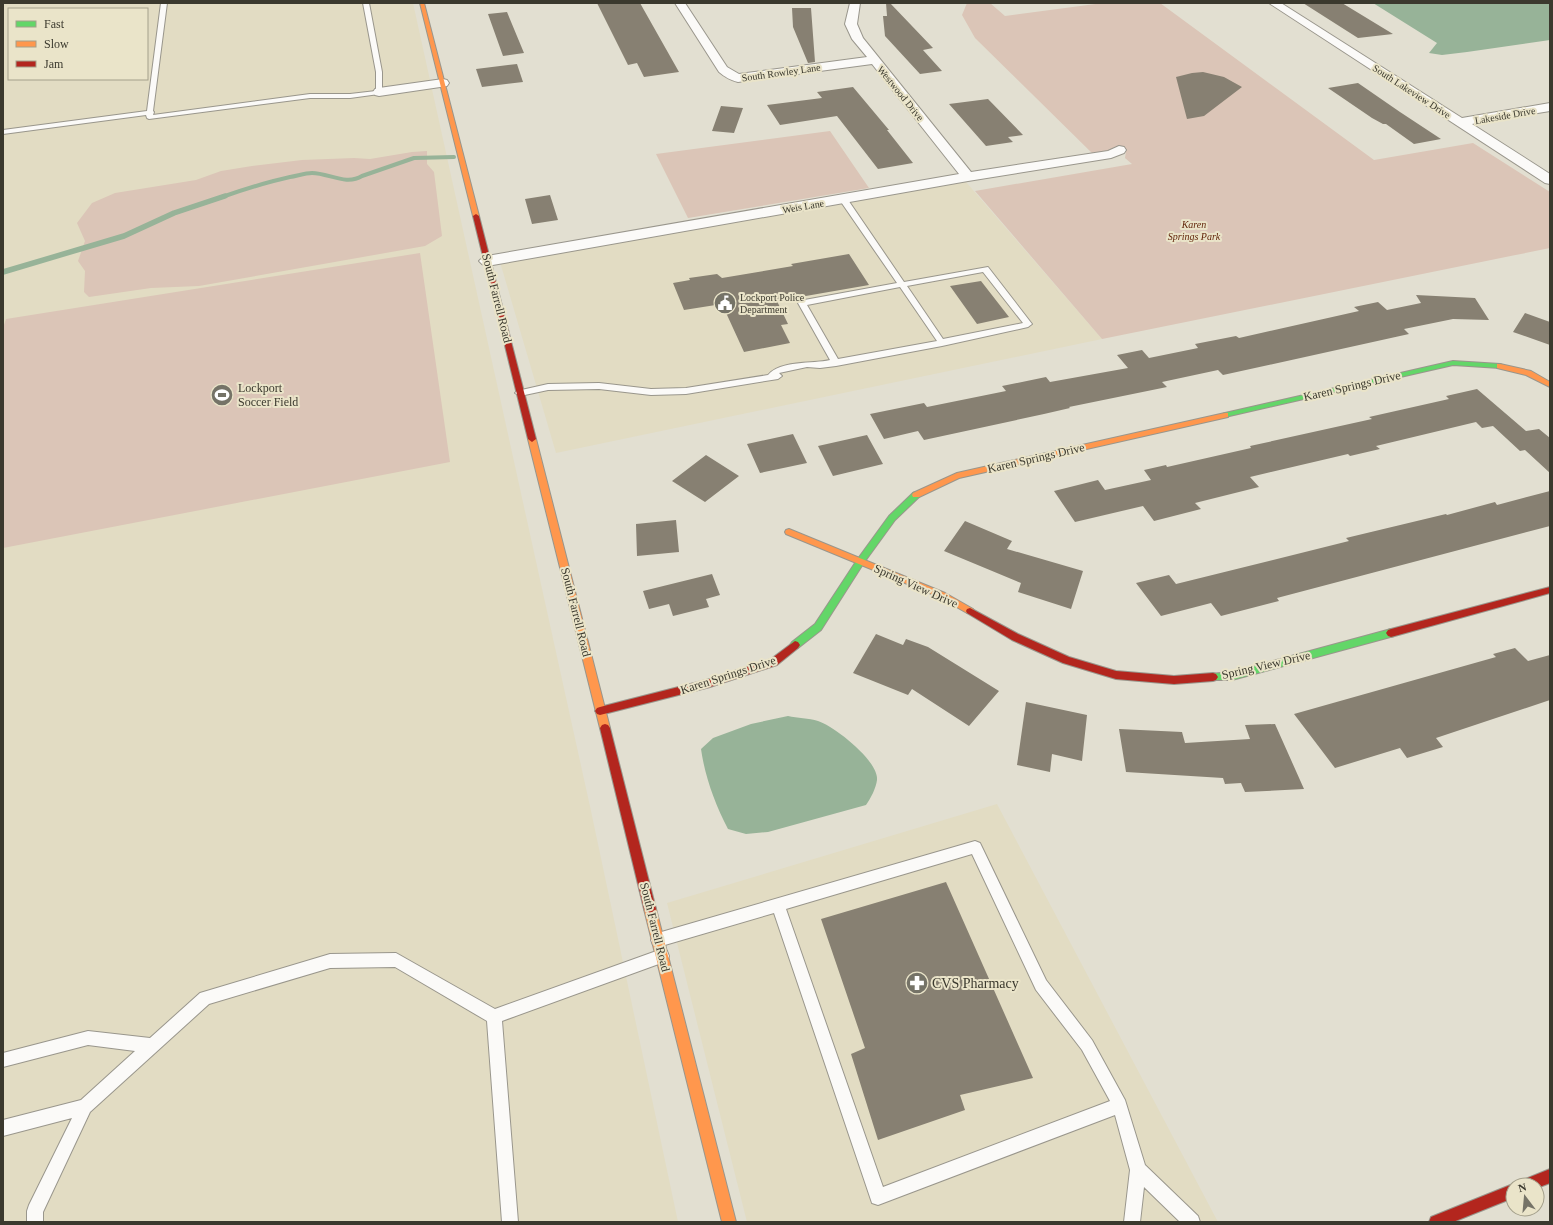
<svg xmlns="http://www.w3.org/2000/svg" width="1553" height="1225" viewBox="0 0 1553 1225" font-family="'Times New Roman',serif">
  <rect width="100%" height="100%" fill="#e2dfd1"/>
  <!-- built -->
  <path fill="#e2dcc3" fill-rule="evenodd" d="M3,3h410l178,808 87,411h-675zM9,9h138v70h-138z
    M966,182l136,157 -546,114 -56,-191z
    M997,804l221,418h-471l-80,-319z"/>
  <!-- green -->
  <path fill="#dbc5b7" d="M967,3h23l15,13 98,-13h57l214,157 99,-17 77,49v56l-448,91 -127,-148 157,-27 -7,-6 1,-7 -31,5 -120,-118 -13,-23z
    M830,131l39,57 -181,30 -32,-64z
    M427,151v13l7,8 8,64 -17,10 -226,40 -48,2 -62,9 -5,-5 1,-21 -7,-10 7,-20 -8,-18 15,-20 23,-10 81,-13 25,-9 31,-5 50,-6 52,-2 16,1 42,-7z
    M420,253l30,209 -447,86v-220l3,-9z"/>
  <!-- water -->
  <path fill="#97b398" d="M1373,3h177v37l-83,12 -25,3 -13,-2 8,-10z
    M788,716c9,2 21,2 30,5 16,5 61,40 59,59 -1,8 -6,18 -11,25l-98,27 -22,2 -18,-5c-13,-25 -23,-52 -27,-80l12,-11 38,-14z"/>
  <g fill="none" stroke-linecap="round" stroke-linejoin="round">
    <!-- stream-far1 -->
    <path stroke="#97b398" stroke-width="4" d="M222,197c23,-8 45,-15 68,-20 7,-1 15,-4 22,-4 17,0 34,13 50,3l52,-18 40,-1"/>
    <!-- stream -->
    <path stroke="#97b398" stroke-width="5.5" d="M3,272l121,-36 50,-23 51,-17"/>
  </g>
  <!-- building -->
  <path fill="#878072" d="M597,3h43l39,69 -35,5 -7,-14 -9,2z
    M886,3h4l43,45 -10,2 19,21 -22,3 -35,-38 -2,-20h4z
    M1303,3h39l51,31 -35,4z
    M792,8h19l4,54 -7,1 -15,-36z
    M507,12l17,41 -21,3 -15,-42z
    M517,64l6,18 -41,5 -6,-18z
    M1203,72l21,5 18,10 -38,29 -17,3 -11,-42 16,-4z
    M1358,83l42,29 41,27 -27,5 -28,-20h-3l-11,-6 -44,-30z
    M853,87l36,43h-2l26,33 -35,6 -41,-53 -57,9 -13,-20 55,-7 -5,-6z
    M988,99l35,36 -15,2 5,5 -27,4 -37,-42z
    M721,106l22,2 -9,25 -22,-2z
    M550,195l8,25 -26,4 -7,-25z
    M849,254l20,31 -92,16 11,23 -7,1 9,18 -46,9 -22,-48 -38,6 -11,-27 17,-3 -1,-2 28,-4 5,4 71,-12 -2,-2z
    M981,281l28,36 -32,7 -27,-38z
    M1416,295l59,3 14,22 -36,-1 -49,10 5,5 -186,41 -5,-5 -56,12 5,5 -98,20 1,1 -26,6 -120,26 -6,-9 -34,8 -14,-25 54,-11 3,4 79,-16 -4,-5 44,-9 4,5 78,-14 -11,-13 25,-5 7,8 49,-10 -3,-4 41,-8 3,2 120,-27 -5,-4 24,-5 9,8 34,-7z
    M1525,313l25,9v23l-37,-13z
    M1477,389l49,42 13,-2 11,9v35l-25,-23 -5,1 -27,-25 -11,2 -6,-6 -100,24 4,3 -30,7 -2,-2 -98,23 9,10 -64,16 6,6 -47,12 -11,-15 -68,16 -21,-31 44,-11 7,10 46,-10 -7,-10 22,-5 1,2 84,-19 -1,-2 122,-27 -3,-2 80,-18 -3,-3z
    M793,434l14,29 -47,10 -13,-29z
    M867,435l16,29 -50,12 -15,-30z
    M706,455l33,21 -34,26 -33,-21z
    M1550,491v35l-273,72 2,3 -58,15 -10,-13 -50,13 -25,-33 33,-8 7,9 173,-43 -3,-3 100,-24 1,1 48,-13 2,3z
    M676,520l3,32 -42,4 -1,-32z
    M965,521l47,20 -5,8 76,22 -12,38 -53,-17 3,-9 -77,-32z
    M712,574l8,21 -14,4 3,8 -36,9 -4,-12 -20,5 -6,-18z
    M876,634l27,11 3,-6 22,8 71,44 -30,35 -57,-37 -4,6 -55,-22z
    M1515,648l13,13 22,-6v45l-114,38 7,9 -36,11 -7,-10 -65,20 -41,-54 202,-57 -3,-3z
    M1026,702l61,13 -5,46 -30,-7 -2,18 -33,-7z
    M1275,724l29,65 -59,3 -4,-9 -16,1 -2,-6 -97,-6 -7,-43 63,3 3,11 65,-4 -5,-14z
    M946,882l87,196 -73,17 5,15 -87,30 -27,-86 14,-6 -44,-129z"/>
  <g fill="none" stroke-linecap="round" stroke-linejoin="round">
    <!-- lane casing -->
    <g stroke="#99968c" stroke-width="2">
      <path id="lane" d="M161,3h6l-14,108 1,1 -1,3 157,-21h40l26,-3v-19l-13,-69h6l13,69v20l-3,2 -29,4h-40l-161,21 -2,-1 -1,-3 -143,19v-4l144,-19z
        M840,197h6l58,85 84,-15 44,57 -4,3 -86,19 -106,20 -16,2 -13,-1 -28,6 3,3 -4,3 -92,15 -35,1 -52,-6 -51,1 -28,6 -5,-3 2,-2 31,-7 51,-1 52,6 35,-1 82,-13c12,-15 45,-11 62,-15l-32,-57 1,-2 98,-18 -58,-84zM983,272l40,51 -80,16 -36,-53zM900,287l37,54 -99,18 -31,-54z
        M975,841l5,2 66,137 46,60 33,60 20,65 53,51 2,6h-20l-36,-35 -4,35h-16l6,-52 -15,-55 -237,90 -6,-2 -98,-290 -116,34 -5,-2 -2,-5 2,-5 5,-2zM972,854l64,136 46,60 28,51 -227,86 -97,-278z
        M662,949l5,2 2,5 -2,5 -165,60 16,201h-16l-15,-201 -92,-54 -65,1 -121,36 -119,108 -47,100v10h-16v-11l2,-6 43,-87 -69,18v-16l78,-20 54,-49 -47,-6 -85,22v-14l85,-22 62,7 50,-45 130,-39 66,-1 99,56z"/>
    </g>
    <!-- street casing -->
    <g stroke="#99968c" stroke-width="2">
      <path id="street" d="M675,3h10l42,64 12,7 128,-17 -15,-18 -7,-15 5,-21h10l-3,21 6,14 108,134 137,-21 11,-5 5,1 2,3 -2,3 -13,5 -143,23 -481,85 -5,-2 -3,-3 3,-3 5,-2 472,-82 -87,-110 -134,18c-8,-2 -13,-5 -19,-10z
        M1269,3h12l181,115 88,-15v8l-78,13 78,50v10l-5,-1z
        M443,79l4,1 2,3 -2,3 -68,10 -4,-1 -2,-3 2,-3 4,-1z"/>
    </g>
    <!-- fast casing -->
    <g stroke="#99968c" stroke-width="2">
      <path id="fast" d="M1453,361l47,3 4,2 -4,2 -47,-3 -228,52 -4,-2 4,-2z
        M916,492l4,3 -1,2 -24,23 -32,44 -42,66 -23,18h-6l-2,-3 2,-3 23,-18 42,-64 32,-44 24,-23z
        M1391,629l3,1 2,3 -2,3 -162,44h-22l-2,-3 2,-3 22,-2z"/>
    </g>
    <!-- slow casing -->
    <g stroke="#99968c" stroke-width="2">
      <path id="slow" d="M420,3h4l55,213 -1,1 -5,-1z
        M1497,364h3l31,7 19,11v5l-24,-12 -29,-7z
        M1225,413h3v4l-269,61 -40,19h-6l-1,-2 1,-2 44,-20z
        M532,436l4,3 74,289 -2,3 -3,1 -3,-1 -2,-3 -72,-289z
        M789,529l156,64 28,16 1,2 -1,2h-6l-28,-16 -153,-63 -1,-2 1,-2z
        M650,904l4,1 2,4 80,313h-14l-78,-313 2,-4z"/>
    </g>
    <!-- jam casing -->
    <g stroke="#99968c" stroke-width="2">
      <path id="jam" d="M476,214l3,2 57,223 -4,3 -4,-3 -55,-223z
        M1550,587v6l-159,44 -3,-1 -2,-3 2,-3 3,-1z
        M970,608l48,26 51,23 47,14 58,5 39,-3 3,1 2,3 -2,3 -3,1 -39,3 -58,-5 -53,-16 -51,-23 -45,-27 -1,-2 1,-2z
        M795,641l3,1 2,3 -2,3 -21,17 -67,22 -110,28 -3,-1 -2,-3 2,-3 3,-1 110,-28 61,-20z
        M605,724l3,1 2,3 46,181 -2,4 -4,1 -4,-1 -2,-4 -44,-181 2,-3z
        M1550,1169v14l-13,5v-3h-16l2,-5z
        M1513,1184l1,1h-1v13l-60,24h-24l2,-5z"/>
    </g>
    <!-- lane -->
    <use href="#lane" fill="#fbfaf8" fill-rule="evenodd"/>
    <!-- street -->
    <use href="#street" fill="#fbfaf8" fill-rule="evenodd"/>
    <!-- fast -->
    <use href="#fast" fill="#63d668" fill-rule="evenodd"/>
    <!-- slow -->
    <use href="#slow" fill="#ff974d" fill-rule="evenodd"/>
    <!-- jam -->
    <use href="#jam" fill="#b3261e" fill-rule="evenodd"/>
  </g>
  <!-- icons -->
  <defs>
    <g id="civic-disc" transform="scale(1.15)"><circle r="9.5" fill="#757367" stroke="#eae4c9"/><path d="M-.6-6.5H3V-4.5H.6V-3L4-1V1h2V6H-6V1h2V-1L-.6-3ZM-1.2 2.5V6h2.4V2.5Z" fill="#fff"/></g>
    <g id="stadium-disc" transform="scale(1.15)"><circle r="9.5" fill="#757367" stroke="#eae4c9"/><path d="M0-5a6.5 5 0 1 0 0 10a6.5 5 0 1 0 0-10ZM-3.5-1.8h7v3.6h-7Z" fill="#fff"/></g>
    <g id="pharmacy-disc" transform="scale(1.15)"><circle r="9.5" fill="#757367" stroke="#eae4c9"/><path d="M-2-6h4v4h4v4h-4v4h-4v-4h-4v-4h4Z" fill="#fff"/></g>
  </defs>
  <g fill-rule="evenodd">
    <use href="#civic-disc" x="725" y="303"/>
    <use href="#stadium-disc" x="222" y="395"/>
    <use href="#pharmacy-disc" x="917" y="983"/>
  </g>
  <g text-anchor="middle" stroke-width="4" stroke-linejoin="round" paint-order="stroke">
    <!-- far-street labels -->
    <g font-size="10" fill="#3b392e" stroke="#eae4c9">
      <text transform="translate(781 72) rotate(-8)" y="4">South Rowley Lane</text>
      <text transform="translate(1412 91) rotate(33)" y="4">South Lakeview Drive</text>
      <text transform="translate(901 93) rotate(51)" y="4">Westwood Drive</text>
      <text transform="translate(1505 115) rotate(-10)" y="4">Lakeside Drive</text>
      <text transform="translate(803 206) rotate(-10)" y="4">Weis Lane</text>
    </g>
    <!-- far-park labels -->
    <g font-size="10" font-style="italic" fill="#62250a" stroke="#eae4c9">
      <text x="1194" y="228">Karen<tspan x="1194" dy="12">Springs Park</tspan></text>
    </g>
    <!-- far-poi labels -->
    <g font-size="10" fill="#3b392e" stroke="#eae4c9" text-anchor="start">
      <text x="740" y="301">Lockport Police<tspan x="740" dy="12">Department</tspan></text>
    </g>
    <!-- street labels -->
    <g font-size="12" fill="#3b392e" stroke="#eae4c9">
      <text transform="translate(497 298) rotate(76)" y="4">South Farrell Road</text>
      <text transform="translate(1352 386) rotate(-13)" y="4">Karen Springs Drive</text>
      <text transform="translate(1036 458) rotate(-13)" y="4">Karen Springs Drive</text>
      <text transform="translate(916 586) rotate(24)" y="4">Spring View Drive</text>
      <text transform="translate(576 612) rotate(76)" y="4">South Farrell Road</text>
      <text transform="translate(1266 665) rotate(-13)" y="4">Spring View Drive</text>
      <text transform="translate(728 675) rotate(-18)" y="4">Karen Springs Drive</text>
      <text transform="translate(655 927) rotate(76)" y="4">South Farrell Road</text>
    </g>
    <!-- poi labels -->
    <g font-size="12" fill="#3b392e" stroke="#eae4c9" text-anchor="start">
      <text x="238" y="392">Lockport<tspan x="238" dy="14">Soccer Field</tspan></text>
    </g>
    <!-- near-poi labels -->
    <g font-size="14" fill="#3b392e" stroke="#eae4c9" text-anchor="start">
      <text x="932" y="988">CVS Pharmacy</text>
    </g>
  </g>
  <!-- border -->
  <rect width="1553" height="1225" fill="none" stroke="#3b392e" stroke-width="8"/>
  <!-- legend -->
  <rect x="8" y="8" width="140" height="72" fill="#eae4c9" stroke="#a4a08b"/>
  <rect x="16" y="21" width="20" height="6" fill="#63d668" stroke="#a4a08b"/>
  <text x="44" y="28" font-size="12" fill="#3b392e">Fast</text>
  <rect x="16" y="41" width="20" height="6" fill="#ff974d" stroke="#a4a08b"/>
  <text x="44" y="48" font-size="12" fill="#3b392e">Slow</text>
  <rect x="16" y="61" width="20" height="6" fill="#b3261e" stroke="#a4a08b"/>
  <text x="44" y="68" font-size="12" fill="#3b392e">Jam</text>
  <!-- north arrow -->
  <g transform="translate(1525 1197) rotate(344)"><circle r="19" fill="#eae4c9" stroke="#a4a08b"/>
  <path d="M0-3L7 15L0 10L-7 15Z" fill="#757367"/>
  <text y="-6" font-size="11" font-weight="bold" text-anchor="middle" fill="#3b392e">N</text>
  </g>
</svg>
